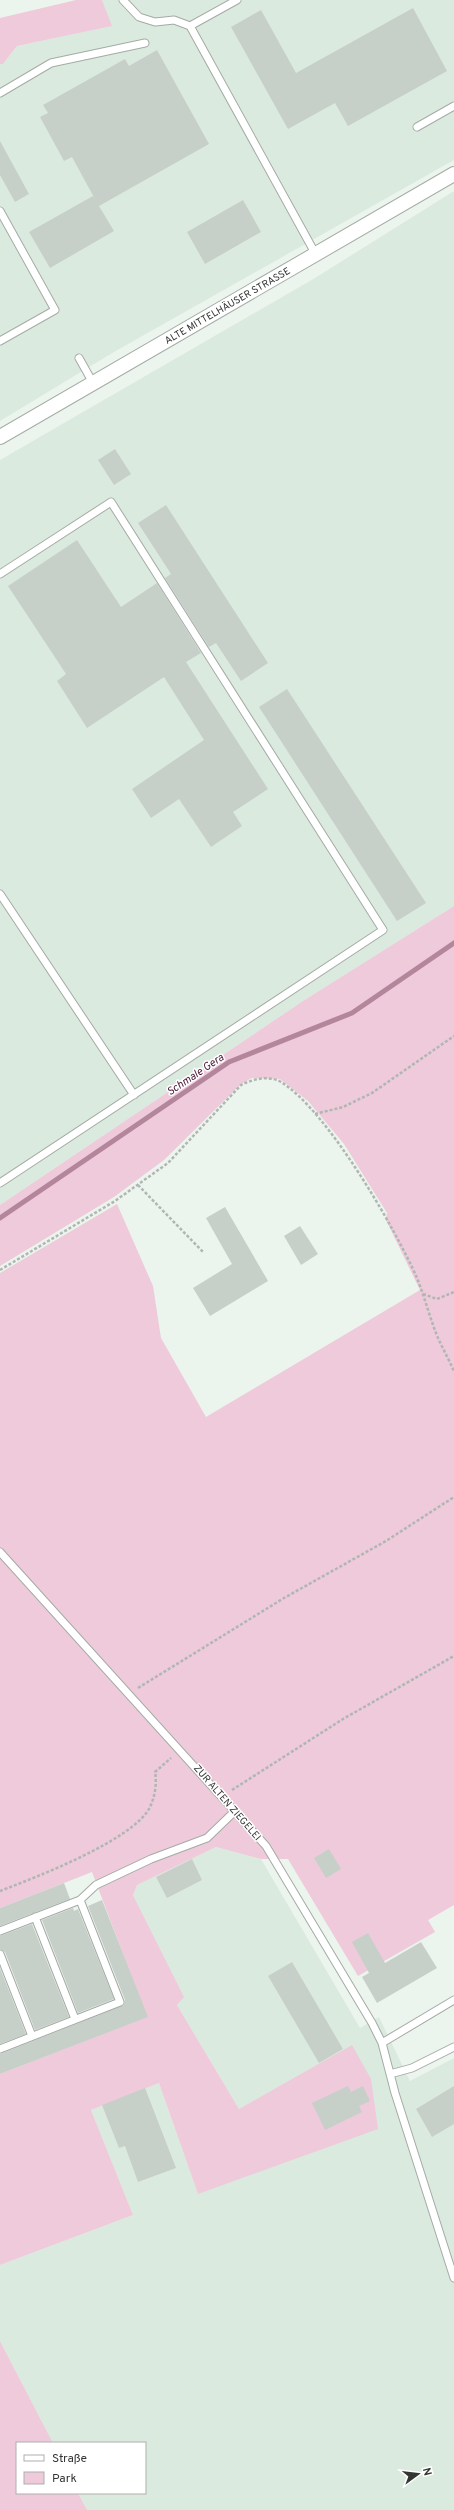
<svg xmlns="http://www.w3.org/2000/svg" width="454" height="2510" viewBox="0 0 454 2510" font-family="Overpass,sans-serif">
  <rect width="100%" height="100%" fill="#ecf4ee"/>
  <!-- built -->
  <path fill="#dbeadf" d="M102,0h352v160l-340,192 -114,69v-357h3l14,-18 94,-20z
    M454,191v715l-151,95 -303,204v-745l315,-182z
    M216,1847l45,12 99,169 19,-11 31,64 44,-23v452h-367l-9,-17h67v-50h-92l-53,-102v-76l133,-50 -42,-105 68,-27 39,111 154,-148 -113,63 -62,-104 6,-8 -50,-102 4,-10z"/>
  <!-- green -->
  <path fill="#eecadb" d="M76,0h26l10,26 -95,20 -14,18h-3v-46z
    M454,906v999l-26,15 7,12 -77,44 -70,-117h-27l-45,-12 -79,38 -4,10 51,102 -7,8 62,104 113,-64 19,34 7,50 -180,65 -39,-111 -68,27 42,105 -133,50v-191l147,-57 -55,-145 -92,36v-635l117,-69 36,82 8,52 45,79 214,-127 -34,-70 1,-7 -43,-69 -36,-43 -28,-22 -28,-1 -11,6 -77,76 -50,37 -114,69v-61l303,-204z
    M0,2341l53,102h-36v50h61l9,17h-87z"/>
  <g fill="none" stroke-linecap="round" stroke-linejoin="round">
    <!-- stream -->
    <path stroke="#b3869c" stroke-width="5" d="M0,1218l229,-156 123,-49 102,-70"/>
  </g>
  <!-- building -->
  <path fill="#c7cfc9" d="M413,8l34,63 -99,55 -13,-23 -47,26 -57,-102 30,-17 35,63z
    M157,50l52,94 -110,62 15,25 -64,37 -21,-36 64,-36 3,5 -24,-44 -8,4 -24,-44 8,-4 -5,-8 82,-46 4,7z
    M0,141l29,53 -14,8 -15,-27z
    M243,200l18,32 -56,32 -18,-32z
    M115,449l16,25 -17,11 -16,-25z
    M166,505l102,158 -27,18 -25,-38 -7,4 -44,-69 6,-4 -33,-51z
    M77,540l44,67 36,-24 44,70 -15,9 82,127 -35,23 9,14 -31,21 -32,-48 -28,19 -19,-29 72,-49 -40,-63 -77,51 -30,-47 9,-7 -58,-88z
    M287,689l139,214 -29,18 -138,-214z
    M225,1207l43,74 -58,35 -17,-28 39,-24 -26,-46z
    M300,1226l18,28 -17,11 -17,-29z
    M329,1849l12,20 -15,9 -12,-20z
    M192,1859l10,21 -35,18 -11,-21z
    M64,1883l6,16 -70,27v-18z
    M102,1900l46,117 -148,57v-20l124,-49 1,-5 -37,-94z
    M73,1908l1,3 4,-2 36,90 -36,14 -36,-93z
    M32,1924l37,93 -34,13 -30,-78 -5,-3v-13z
    M368,1933l17,30 36,-21 16,26 -60,35 -15,-26 7,-4 -17,-31z
    M292,1962l51,87 -24,14 -51,-87z
    M0,1968l26,66 -26,10z
    M348,2086l3,6 12,-6 7,15 -11,5 3,6 -37,18 -13,-27z
    M454,2086v38l-22,13 -16,-28z
    M145,2088l31,80 -38,14 -13,-36 -6,2 -17,-43z"/>
  <g fill="none" stroke-linecap="round" stroke-linejoin="round">
    <!-- lane casing -->
    <g stroke="#a4aba5" stroke-width="9">
      <path id="lane" d="M123,0l16,17 16,5 19,-2 16,6 125,227
        M190,26l47,-26
        M0,93l51,-30 94,-20
        M417,127l37,-21
        M0,211l55,99 -55,31
        M79,358l14,25
        M0,574l111,-72 272,428 -383,253
        M0,894l134,201
        M0,1552l266,294 106,177 10,20 13,50 59,185
        M35,1917l40,102
        M0,1931l80,-31 16,-15 55,-26 56,-21 28,-27
        M0,1954l32,82
        M382,2043l72,-43
        M0,2049l120,-47 -40,-102
        M390,2074l22,-6 42,-21"/>
    </g>
    <!-- street casing -->
    <g stroke="#a4aba5" stroke-width="16">
      <path id="street" d="M0,437l454,-263"/>
    </g>
    <!-- path -->
    <path stroke="#b0b6b1" stroke-width="2.5" stroke-dasharray="3 2" stroke-linecap="butt" d="M315,1114l28,-7 29,-14 82,-57
      M138,1185l66,68
      M0,1270l115,-69 53,-38 73,-78c12,-6 28,-10 40,-3 46,28 114,146 136,196 8,20 13,41 21,60 5,11 11,22 16,33
      M423,1294l14,5 17,-7
      M138,1688l146,-90 102,-57 68,-44
      M232,1790l111,-71 111,-63
      M0,1891c34,-13 134,-51 150,-84 5,-11 7,-23 5,-35l16,-14"/>
    <!-- lane -->
    <use href="#lane" stroke="#fff" stroke-width="7"/>
    <!-- street -->
    <use href="#street" stroke="#fff" stroke-width="14"/>
  </g>
  <g text-anchor="middle" stroke-width="3" stroke-linejoin="round" paint-order="stroke">
    <!-- street labels -->
    <g font-size="10" fill="#333633" stroke="#fff">
      <text transform="translate(227 305) rotate(-30)" y="4">ALTE MITTELHÄUSER STRASSE</text>
      <text transform="translate(228 1802) rotate(49)" y="4">ZUR ALTEN ZIEGELEI</text>
    </g>
    <!-- water labels -->
    <g font-size="11" font-style="italic" fill="#4a1334" stroke="#fff">
      <text transform="translate(195 1074) rotate(-34)" y="4">Schmale Gera</text>
    </g>
  </g>
  <!-- legend -->
  <rect x="16" y="2442" width="130" height="52" fill="#ffffff" stroke="#adafad"/>
  <rect x="24" y="2455" width="20" height="6" fill="#ffffff" stroke="#adafad"/>
  <text x="52" y="2462" font-size="12" fill="#333633">Straße</text>
  <rect x="24" y="2472" width="20" height="12" fill="#eecadb" stroke="#adafad"/>
  <text x="52" y="2482" font-size="12" fill="#333633">Park</text>
  <!-- north arrow -->
  <g transform="translate(418 2474) rotate(75)" stroke="#ffffff" stroke-width="3" paint-order="stroke">
  <path d="M0-3L7 15L0 10L-7 15Z" fill="#333633"/>
  <text y="-6" font-size="11" font-weight="bold" text-anchor="middle" fill="#333633">N</text>
  </g>
</svg>
